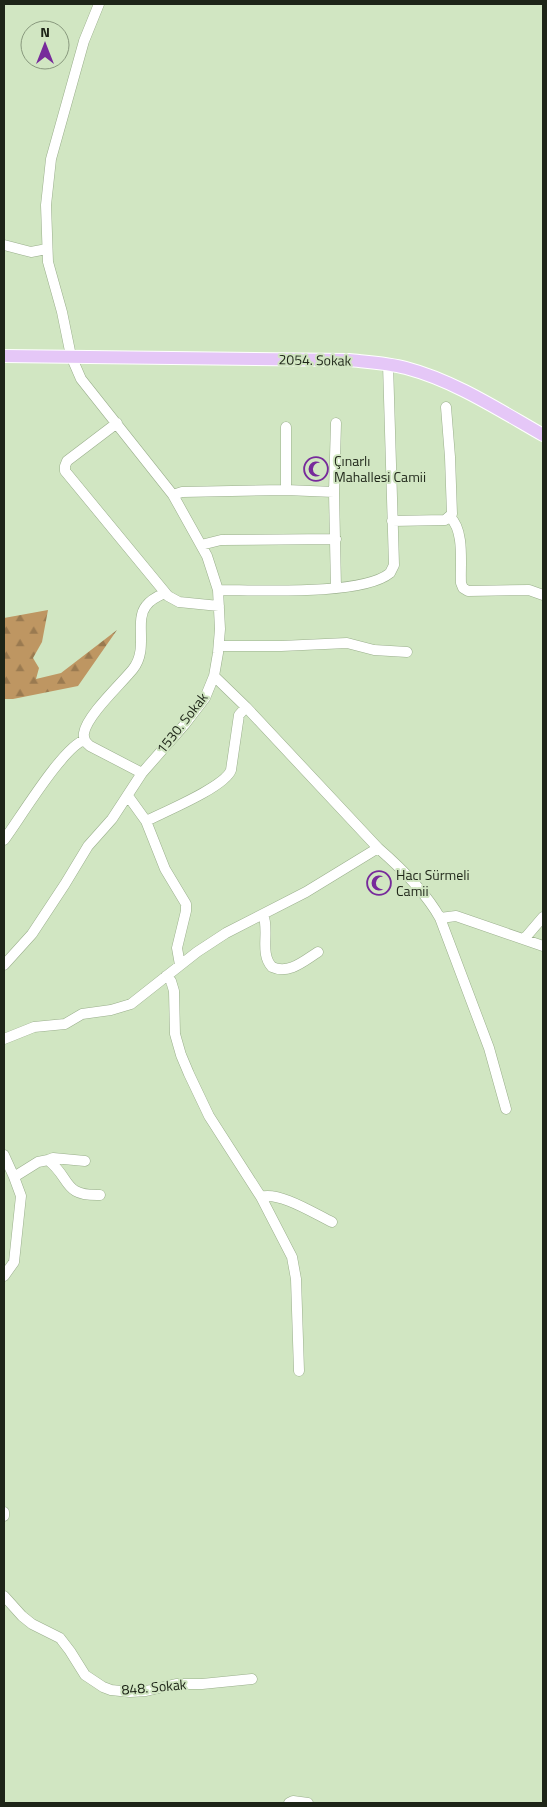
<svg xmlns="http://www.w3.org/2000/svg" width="547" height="1807" viewBox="0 0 547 1807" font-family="'Titillium Web',sans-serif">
  <defs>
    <pattern id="forest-firs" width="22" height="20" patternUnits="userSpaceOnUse" patternTransform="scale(1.25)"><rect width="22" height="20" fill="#be9662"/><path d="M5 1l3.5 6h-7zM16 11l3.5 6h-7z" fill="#9a7a50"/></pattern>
  </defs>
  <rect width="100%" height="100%" fill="#d1e6c2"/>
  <!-- forest -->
  <path fill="url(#forest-firs)" d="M48,610l-6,32 -9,16 6,10 -3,11 25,-6 56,-43 -39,56 -65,13h-9v-81z"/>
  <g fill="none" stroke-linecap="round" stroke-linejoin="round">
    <!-- minor casing -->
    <g stroke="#9aaf8c" stroke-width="11">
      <path id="minor" d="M4,245l27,7 16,-3
        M117,423l-50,38 -2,5v5l103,125 11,6 40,4
        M286,427v63
        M334,492l2,-69
        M173,495l9,-3 104,-2 48,2 2,96
        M450,517c15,14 10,47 11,66l2,5 5,3 61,-1 14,5
        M392,521l53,-1 7,-6 -2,-57 -4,-50
        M201,545l20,-5 115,-1
        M218,590c39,0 144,6 172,-17l4,-8 -6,-201
        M219,646h62l66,-3 27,7 33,2
        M214,676l32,31 132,141
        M142,773l-52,-27c-4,-3 -7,-7 -6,-13 3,-18 37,-49 49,-64 16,-20 1,-48 13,-63 4,-6 12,-10 19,-13
        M128,796l18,25 19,48 21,35v7l-9,37 3,17
        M146,821c18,-9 79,-34 85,-51l8,-55 7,-8
        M4,840c15,-20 60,-95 81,-100
        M263,914c7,17 -4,39 9,53 17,8 33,-7 46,-15
        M440,918l16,-2 87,30
        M525,938l18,-21
        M4,965l28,-31 33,-50 23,-38 24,-27 30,-46 43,-49 20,-26 9,-22 4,-23 2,-24 -2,-39 -11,-34 -34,-61 -92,-116 -10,-23 -9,-44 -14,-50 -2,-57 5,-46 33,-118 15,-37
        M166,976l5,5 3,10 1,43 6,21 8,19 20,42 52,81 31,60 4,22 3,92
        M4,1039l30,-12 31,-3 17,-10 29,-4 20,-6 66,-52 29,-19 80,-41 72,-44c23,20 47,43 62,70l49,130 17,61
        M4,1155l10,22 7,19 -7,66 -10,14
        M48,1160l5,-2 32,3
        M14,1177l24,-15 10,-2c24,19 14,36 52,35
        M261,1197c18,-6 54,17 71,25
        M4,1512v4
        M4,1596l18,20 10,8 28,14 10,13 15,24 18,12 8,3 19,2 16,-1 30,-7h26l50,-5
        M289,1803l4,-2 15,2"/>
    </g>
    <!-- major casing -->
    <g stroke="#fff" stroke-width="14">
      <path id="major" d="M4,356l345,4c19,2 39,3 57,8 49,13 93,42 137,67"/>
    </g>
    <!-- minor -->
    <use href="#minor" stroke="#fff" stroke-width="10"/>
    <!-- major -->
    <use href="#major" stroke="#e5c7f7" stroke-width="12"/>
  </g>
  <!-- icons -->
  <defs>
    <g id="mosque-ring" transform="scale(1.25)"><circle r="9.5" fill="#d1e6c2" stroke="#772a9b" stroke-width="1.5"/><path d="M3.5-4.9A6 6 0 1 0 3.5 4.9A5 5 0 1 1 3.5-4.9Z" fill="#772a9b"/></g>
  </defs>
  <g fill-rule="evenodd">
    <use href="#mosque-ring" x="316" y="469"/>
    <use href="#mosque-ring" x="379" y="883"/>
  </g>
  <g text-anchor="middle" stroke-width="4" stroke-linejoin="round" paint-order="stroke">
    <!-- street labels -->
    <g font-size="14" fill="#1e2518" stroke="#d1e6c2">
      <text transform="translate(315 360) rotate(1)" y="5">2054. Sokak</text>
      <text transform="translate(182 723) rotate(-52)" y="5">1530. Sokak</text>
      <text transform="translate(154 1687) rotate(-5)" y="5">848. Sokak</text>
    </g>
    <!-- poi labels -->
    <g font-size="14" fill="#1e2518" stroke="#d1e6c2" text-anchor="start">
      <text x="334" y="466">Çınarlı<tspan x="334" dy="16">Mahallesi Camii</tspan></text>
      <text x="396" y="880">Hacı Sürmeli<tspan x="396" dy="16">Camii</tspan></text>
    </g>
  </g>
  <!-- border -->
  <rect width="547" height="1807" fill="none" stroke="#1e2518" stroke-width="10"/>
  <!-- north arrow -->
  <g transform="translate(45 45)"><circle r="24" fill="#d1e6c2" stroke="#89997e"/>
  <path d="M0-4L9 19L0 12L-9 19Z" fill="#772a9b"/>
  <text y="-8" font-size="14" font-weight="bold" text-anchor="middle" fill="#1e2518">N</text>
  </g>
</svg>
